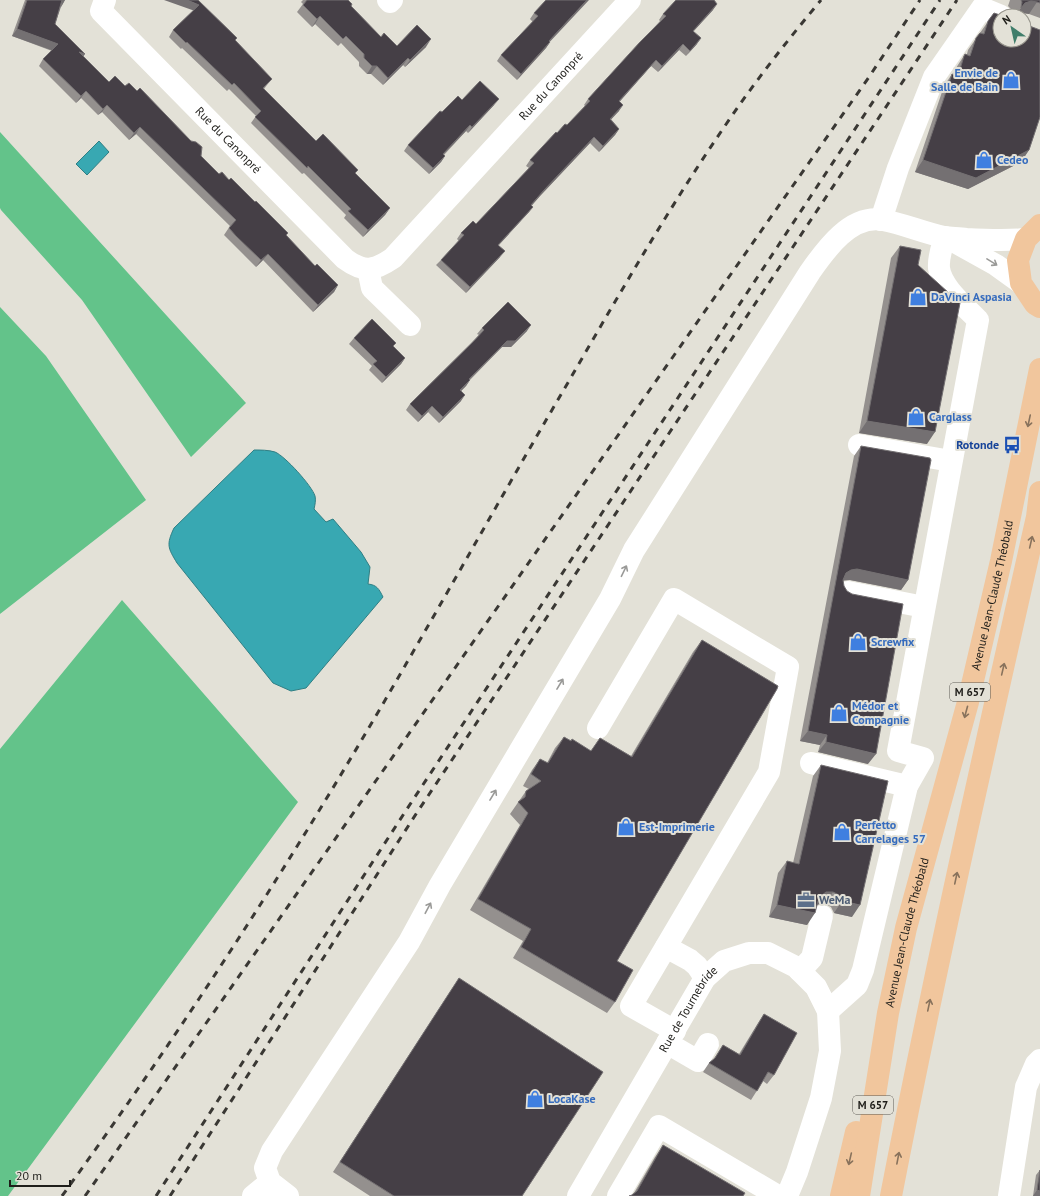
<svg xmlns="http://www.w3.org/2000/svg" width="1040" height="1196" viewBox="0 0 1040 1196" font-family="'PT Sans',sans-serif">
  <rect width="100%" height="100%" fill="#e3e1d7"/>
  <!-- forest -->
  <path fill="#63c38a" d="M0,132l246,271 -55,54 -109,-157 -81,-90 -1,-2z
    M0,307l46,49 100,144 -146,114z
    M122,600l176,202 -290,394h-8v-447z"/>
  <!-- water -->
  <path fill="#38a8b2" stroke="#307f84" d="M99,141l10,11 -22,23 -11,-11z
    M254,450c6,0 15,0 21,2 10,4 37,34 40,44 1,4 0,9 -1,13l12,13 7,-3 28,33 9,15 -2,17c9,1 11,5 15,13l-77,91 -15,3 -18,-8 -96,-120c-9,-15 -11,-18 -3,-35z"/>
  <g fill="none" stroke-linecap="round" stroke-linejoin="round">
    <!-- minor -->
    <g stroke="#fff" stroke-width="22">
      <path id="s1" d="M105,0l-4,11 244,248c19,14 29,12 48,-1l237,-258"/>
      <path d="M388,0l2,2 2,-2"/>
      <path d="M881,220l17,-52 36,-91 48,-69 19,8"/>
      <path d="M953,241l43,24 25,18"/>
      <path d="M368,269l4,19 38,37"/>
      <path d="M859,445l92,16"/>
      <path d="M848,592l76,15"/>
      <path d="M598,728l76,-129 114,68 -19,105 -138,234 44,25"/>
      <path d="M811,763l96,23"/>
      <path d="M666,947l24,13 7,6 8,12"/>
      <path d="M800,971l12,-13 10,-42"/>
      <path d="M828,1011l29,-26 6,-15 44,-184 16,-28 -25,-7 80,-431c-13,-14 -37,-33 -39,-52 -1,-11 3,-21 6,-31"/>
      <path d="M667,1043l31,18 10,-17"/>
      <path d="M253,1196l17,-14"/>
      <path d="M288,1196l-18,-14 -5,-14 7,-17 137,-209 31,-57 170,-286 24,-49 176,-278c16,-23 41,-58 73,-52 21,4 41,13 61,17 7,1 15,1 22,2 20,1 40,2 60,0"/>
      <path id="s2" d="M578,1196l127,-218 19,-17 25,-8h19l28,14 20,20 12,24 2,40 -9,47 -24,74 -10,24"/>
      <path d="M618,1196l41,-70 119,70"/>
      <path d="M1009,1196l17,-109 10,-23 4,-4"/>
    </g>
    <!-- major -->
    <g stroke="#f1c69d" stroke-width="22">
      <path d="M1040,225l-14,14 -8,21 3,23 14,21 5,3"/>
      <path d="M841,1196l15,-64"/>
      <path id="s3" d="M859,1196l29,-183 18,-85 62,-226 33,-141 39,-192"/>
      <path d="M891,1196c44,-227 95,-453 146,-679l3,-25"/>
    </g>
    <!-- rail -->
    <path stroke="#3a3834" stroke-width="3" stroke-dasharray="7 7" stroke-linecap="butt" d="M62,1196c124,-171 239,-349 344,-532 54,-93 106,-186 160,-278 55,-95 109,-189 172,-279 26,-37 54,-72 83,-107
      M85,1196l784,-1119 51,-77
      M156,1196l249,-384 535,-812
      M170,1196l246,-382 541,-814"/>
  </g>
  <!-- wall -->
  <path fill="#94908e" d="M25,0h40l-4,7 -6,17 28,32 26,26 16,4 76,70 18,18 10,6 59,53 -2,3 29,30 23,19 -4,7 -21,20 -50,-52 -7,7 -32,-32 6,-9 -94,-92 -7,6 -27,-28 -4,3 -17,-17 -5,5 -37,-37 4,-7 9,-8 -40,-15z
    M198,0l39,38 -2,2 37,39 -5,6 -3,4 52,52 39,32 35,35 -5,7 -22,22 -19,-19 2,-3 -42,-42 -2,1 -51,-51 5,-7 -27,-27 -2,2 -45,-43 -1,1 -12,-12 4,-7 20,-19z
    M303,0h45l4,4 -1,2 30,31 16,9 29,1 -21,20 -2,-2 -20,20 -12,-11h-4l-8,-8v-4l-18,-19 -3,3 -23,-22 -3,3 -15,-15 6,-8 -2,-2z
    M546,0l4,42 -4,6 -29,32 -20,-19 4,-6 32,-33 -3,-3 4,-6z
    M1010,0h30v18l-11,-4 -6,-1 -10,3v-2l-2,-5 -3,-3z
    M713,10l-20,22 4,12 -11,12 -7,-6 -21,22 -7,-6 -32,36v9l-8,8 8,10 -4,6 -16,17 -9,-9 -50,53 -8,9 -3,7 -30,33 1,12 -34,36 -30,-28 5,-5 18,-19 -2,-2 4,-6 15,-9 53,-56 -3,-2 4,-6 27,-27 10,-8 18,-19 -1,-1 4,-6 72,-78 -1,-1 4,-6z
    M994,13l35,137 -8,12 -53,27 -53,-17 29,-86 8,-12h1l3,-6 9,-14h2l1,-4z
    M462,100l32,5 -26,28 -2,-2 -22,24 1,1 -4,6 -12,12 -25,-23 4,-6 34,-33z
    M900,246l18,19 9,179 -68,-11 32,-175z
    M482,328l45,3 -16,16h-9l-32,33 -4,6 -5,5v10l-22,22 -11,-11 -10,10 -12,-12 4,-6 69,-69 -2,-1z
    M354,338l51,20 -4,6 -19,19 -13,-13 3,-4 -23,-22z
    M861,446l47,134 -7,10 -51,-10 -7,1 25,183 -50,-12 2,-7 -20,-4 54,-285z
    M702,640l-85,321 -2,41 -8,11 -94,-55 10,-17 -53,-31 50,-85 -10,-11 16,-23 3,-2 -6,-3 9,-16 8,-11 7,4 8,-15 9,-11 27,14 9,-13 31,18 62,-104z
    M821,765l31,152 -18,-4 -3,-6 -6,-3 -8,1 -10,20 -38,-8 9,-44 9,-12 6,2 20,-87z
    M459,978l63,218h-152l-37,-24z
    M764,1014l10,61 -7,9 -4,-3 -12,19 -48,-28 6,-9 4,-3 10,-15 16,9 19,-31z
    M663,1145l80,51 -111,-1 2,-2 21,-36z
    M1040,1170v26h-7l3,-21z"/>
  <!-- shaded-wall -->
  <path fill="#747072" d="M62,0h3l-4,7z
    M164,0h23l12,5 -4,6z
    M587,0h2l-44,47 4,-6z
    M1031,1l6,1 -8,12 -6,-1 -8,3 10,-13z
    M717,4l-4,6 -25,27 5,-6z
    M320,16l-5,8 -3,3 5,-8z
    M17,29l41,15 -4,7 -42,-15z
    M701,38l-4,6 -11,12 4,-5z
    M431,39l-5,8 -21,20 5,-7z
    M550,42l-4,6 -29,32 4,-6z
    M683,44l-4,6 -21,22 4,-6z
    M79,52l6,2 -5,7z
    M408,58l-5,7 -20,20 5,-7z
    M656,60l-5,6 -36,41 4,-6z
    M372,66h5l-6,8h-4z
    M86,91l-5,7 -5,5 5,-7z
    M499,99l-5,6 -26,28 4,-6z
    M107,105l-5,7 -4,3 5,-6z
    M623,105l-4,6 -13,14 4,-6z
    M470,125l-4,6 -28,29 5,-6z
    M140,127l-4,7 -7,6 5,-7z
    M619,129l-4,6 -16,17 4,-6z
    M594,137l-4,6 -50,53 -13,15 4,-6 13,-15z
    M1029,150l-8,12 -53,27 -53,-17 8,-12z
    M445,156l-4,6 -12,12 4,-6z
    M533,207l-4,5 -35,38 4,-5z
    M390,208l-5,7 -22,22 5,-7z
    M505,251l-5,6 -34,36 4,-6z
    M268,254l-5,6 -7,7 5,-7z
    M338,285l-4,7 -21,20 5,-7z
    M531,325l-4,6 -16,16h-9l-38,38 5,-6 38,-38z
    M405,358l-4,6 -19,19 4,-6z
    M470,380l-4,6 -10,10 4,-6z
    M465,395l-4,6 -22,22 4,-6z
    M432,406l-4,6 -10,10 4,-6z
    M867,421l68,11 -8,12 -68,-11z
    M857,569l51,11 -7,10 -51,-10h-6l-5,4 7,-11 5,-3z
    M808,731l19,4 -7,10 -20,-4z
    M826,742l50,12 -8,10 -50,-12z
    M826,892h7l-8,12h-7l-5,4 8,-12z
    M842,901l18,4 -8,12 -18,-4z
    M777,905l38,8 -8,12 -38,-8z
    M1037,1190l3,1v5h-7z"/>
  <!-- building -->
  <path fill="#453f46" stroke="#747072" d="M27,0h35l-7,24 30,30 -6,-2 30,30 6,-6 10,10 4,-3 8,8 3,-3 51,53 5,1 6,5 -1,9 18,18 3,-2 7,8 2,-2 24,24 1,-1 32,32 -2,2 29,31 2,-2 21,21 -20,20 -50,-51 -7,6 -25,-24 -7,-8 7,-8 -96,-93 -6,6 -27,-28 -4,4 -17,-18 -5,5 -38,-37 15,-15 -41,-15z
    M187,0h11l39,38 -2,2 37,39 -9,9 53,53 7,-7 35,36 -3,3 35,35 -22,22 -20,-19 3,-2 -43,-43 -1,2 -52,-51 6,-6 -27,-28 -2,2 -45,-43 -1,1 -13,-13 26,-25z
    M307,0h41l4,4 -1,2 30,31 3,-4 13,13 20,-21 14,14 -21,21 -2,-2 -20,20 -11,-12h-5l-8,-8v-4l-18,-18 -3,3 -23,-23 -3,3 -14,-14z
    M546,0h41l-38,41 1,1 -29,32 -20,-19 37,-39 -4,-3z
    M676,0h38l3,4 -24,27 8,7 -11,13 -7,-7 -21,22 -6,-6 -37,41 4,4 -13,14 9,10 -16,17 -9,-9 -50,53 -13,15 2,2 -35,38 7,6 -35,36 -29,-27 23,-25 -3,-2 12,-12 3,3 58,-61 -4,-3 26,-28 1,1 8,-9 2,1 23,-24 -2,-2 52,-57 26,-26 -3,-2z
    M1021,0h19v3l-3,-1 -6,-1 -6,2 -4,5 1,-6z
    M1021,9l-1,7h-8l5,-2z
    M994,13l9,3h-3v24h24v-18l3,3 13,5v87l-11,33 -53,28 -53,-18 29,-86 6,2 6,-20 1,-2 5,2 6,-18 4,-5 4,1 4,-13z
    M480,81l19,18 -27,28 -2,-2 -27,29 2,2 -12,12 -25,-23 32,-34 2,1 16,-16 4,4z
    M900,246l21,4 -3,15 42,38 -25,129 -68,-11z
    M508,302l23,23 -16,16h-8l-38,38 1,1 -10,10 5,5 -22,22 -11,-11 -10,10 -12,-12 62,-61 12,-13 -2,-2z
    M372,319l24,24 -3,3 12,12 -19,19 -13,-13 4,-3 -23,-23z
    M861,446l69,12 1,2 -23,120 -51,-11 -6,1 -5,3 -3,7 1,6 3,5 5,3 51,10 -27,150 -50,-12 1,-7 -19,-4z
    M702,640l76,46 -1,3 -160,272 16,9 -18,32 -94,-55 10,-18 -53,-30 50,-86 -10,-11 7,-5 1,-6 15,-10 -10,-7 9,-15 8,4 16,-26 7,4 1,-2 19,12 9,-13 32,19z
    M821,765l67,16 -28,124 -18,-4 -3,-6 -6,-3h-7l-5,4 -3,5 -3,12 -38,-8 10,-44 12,3z
    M459,978l144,94 -81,124h-128l-54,-34z
    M764,1014l33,19 -23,42 -6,-3 -11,19 -48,-28 6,-5 8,-13 17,10z
    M663,1145l82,48 -2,3h-114l3,-1 5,-4z
    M1040,1170v21l-3,-1z"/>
  <!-- one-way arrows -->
  <defs><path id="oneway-shaft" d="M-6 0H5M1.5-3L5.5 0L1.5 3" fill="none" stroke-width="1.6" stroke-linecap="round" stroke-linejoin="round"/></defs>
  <g stroke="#9a9a98">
    <use href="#oneway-shaft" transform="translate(992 262) rotate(32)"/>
    <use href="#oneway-shaft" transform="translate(624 571) rotate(-64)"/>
    <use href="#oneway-shaft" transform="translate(560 684) rotate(-59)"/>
    <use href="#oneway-shaft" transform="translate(493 795) rotate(-59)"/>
    <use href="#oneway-shaft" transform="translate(428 908) rotate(-62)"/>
  </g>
  <g stroke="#88725c">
    <use href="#oneway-shaft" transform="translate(1029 421) rotate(102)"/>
    <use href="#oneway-shaft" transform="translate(1031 542) rotate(-77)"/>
    <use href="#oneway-shaft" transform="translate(1003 669) rotate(-77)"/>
    <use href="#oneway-shaft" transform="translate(966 712) rotate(105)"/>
    <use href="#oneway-shaft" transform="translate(956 878) rotate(-78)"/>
    <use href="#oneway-shaft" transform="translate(929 1005) rotate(-78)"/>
    <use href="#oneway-shaft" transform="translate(898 1158) rotate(-79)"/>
    <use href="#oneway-shaft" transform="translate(850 1159) rotate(103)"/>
  </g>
  <!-- icons -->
  <defs>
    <g id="shop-bare" transform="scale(1.38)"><path d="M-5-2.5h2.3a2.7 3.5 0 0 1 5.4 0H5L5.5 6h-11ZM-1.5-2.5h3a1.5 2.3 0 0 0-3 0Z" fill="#3f7fe0" stroke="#e3e1d7" stroke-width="2.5" paint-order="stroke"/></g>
    <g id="bus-bare" transform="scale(1.38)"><path d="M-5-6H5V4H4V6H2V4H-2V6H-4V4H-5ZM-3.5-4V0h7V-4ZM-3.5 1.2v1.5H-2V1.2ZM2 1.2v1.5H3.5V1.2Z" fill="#1a4fb4" stroke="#e3e1d7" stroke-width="2.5" paint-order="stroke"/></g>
    <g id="office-bare" transform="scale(1.38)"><path d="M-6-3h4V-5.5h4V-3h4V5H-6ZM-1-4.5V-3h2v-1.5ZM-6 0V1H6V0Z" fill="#5c6f8a" stroke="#e3e1d7" stroke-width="2.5" paint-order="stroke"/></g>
  </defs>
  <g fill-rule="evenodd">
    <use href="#shop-bare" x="1011" y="80"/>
    <use href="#shop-bare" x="984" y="160"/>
    <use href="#shop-bare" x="918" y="297"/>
    <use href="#shop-bare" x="916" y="417"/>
    <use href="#bus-bare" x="1012" y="445"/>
    <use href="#shop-bare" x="858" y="642"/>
    <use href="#shop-bare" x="839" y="713"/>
    <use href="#shop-bare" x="626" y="827"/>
    <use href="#shop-bare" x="842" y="832"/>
    <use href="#office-bare" x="806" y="900"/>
    <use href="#shop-bare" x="535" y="1099"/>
  </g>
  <g text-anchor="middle" stroke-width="4" stroke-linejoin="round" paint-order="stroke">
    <!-- shield labels -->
    <g fill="#e3e1d7" stroke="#5a5853" stroke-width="1">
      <rect x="950" y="683" width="40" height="18" rx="3"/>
      <rect x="853" y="1096" width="40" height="18" rx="3"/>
    </g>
    <g font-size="11" font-weight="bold" fill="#1f1e1a">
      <text x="970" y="696">M 657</text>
      <text x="873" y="1109">M 657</text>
    </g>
    <!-- shop labels -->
    <g font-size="12" font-weight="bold" fill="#366cbe" stroke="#e3e1d7" text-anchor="start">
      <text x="998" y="77" text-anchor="end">Envie de<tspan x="998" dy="14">Salle de Bain</tspan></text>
      <text x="997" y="164">Cedeo</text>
      <text x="931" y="301">DaVinci Aspasia</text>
      <text x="929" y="421">Carglass</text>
      <text x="871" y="646">Screwfix</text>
      <text x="852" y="710">Médor et<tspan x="852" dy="14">Compagnie</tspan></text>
      <text x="855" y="829">Perfetto<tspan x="855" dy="14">Carrelages 57</tspan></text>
      <text x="639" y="831">Est-Imprimerie</text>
      <text x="548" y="1103">LocaKase</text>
    </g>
    <!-- street labels -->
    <g font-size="12" fill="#1f1e1a" stroke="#e3e1d7">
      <text dy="4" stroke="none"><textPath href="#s1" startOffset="646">Rue du Canonpré</textPath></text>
      <text dy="4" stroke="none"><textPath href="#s1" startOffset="193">Rue du Canonpré</textPath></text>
      <text dy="4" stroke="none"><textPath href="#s3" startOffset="616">Avenue Jean-Claude Théobald</textPath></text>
      <text dy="4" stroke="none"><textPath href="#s3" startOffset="268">Avenue Jean-Claude Théobald</textPath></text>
      <text dy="4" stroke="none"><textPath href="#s2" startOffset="217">Rue de Tournebride</textPath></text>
    </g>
    <!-- transit labels -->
    <g font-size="12" font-weight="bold" fill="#164399" stroke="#e3e1d7" text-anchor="end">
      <text x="999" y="449">Rotonde</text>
    </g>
    <!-- service labels -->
    <g font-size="12" font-weight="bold" fill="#4e5e75" stroke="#e3e1d7" text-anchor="start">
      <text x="819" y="904">WeMa</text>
    </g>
  </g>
  <!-- north arrow -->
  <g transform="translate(1012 28) rotate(326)"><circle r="19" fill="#e3e1d7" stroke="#95938b"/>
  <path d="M0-3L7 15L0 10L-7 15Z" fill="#407e6b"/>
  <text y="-6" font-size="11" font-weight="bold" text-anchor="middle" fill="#1f1e1a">N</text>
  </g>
  <!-- scale -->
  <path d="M10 1180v6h60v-6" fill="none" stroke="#1f1e1a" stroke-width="2"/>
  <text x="16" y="1180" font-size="12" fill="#1f1e1a" stroke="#e3e1d7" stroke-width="3" paint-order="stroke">20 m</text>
</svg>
